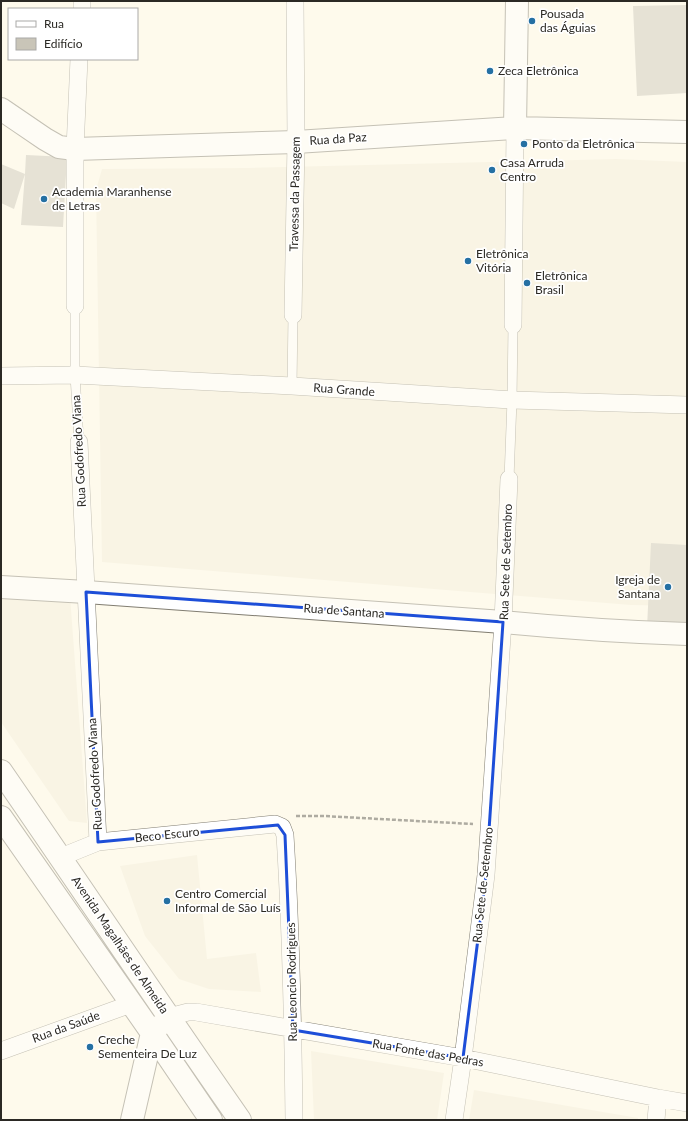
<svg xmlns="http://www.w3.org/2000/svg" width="688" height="1121" viewBox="0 0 688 1121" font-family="Lato,sans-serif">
  <rect width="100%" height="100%" fill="#fefaec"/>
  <!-- built -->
  <path fill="#f4eed9" d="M616,159l71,3v444l-56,-1 -529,-43 -6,-372 6,-21 146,-1z
    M70,596l17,227 -18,-2 -68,-99v-125z
    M197,855l10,104 49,-6 5,39 -52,-3 -30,-10 -34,-43 -25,-70z
    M311,1051l133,22 -7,47h-123z
    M474,1090l164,28v2h-169z"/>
  <!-- building -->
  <path fill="#c9c5b8" d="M687,5v88l-50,3 -4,-90z
    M26,155l41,2 -4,70 -42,-2 4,-51 -11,35 -13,-6v-39l24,10z
    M651,543l36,2v85l-40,-2z"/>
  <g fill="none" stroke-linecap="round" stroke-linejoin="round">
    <!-- lane casing -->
    <g stroke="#817d71" stroke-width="10">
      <path id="lane" d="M75,306v69l4,67
        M292,386l1,-71
        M509,479l3,-79 1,-75"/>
    </g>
    <!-- street casing -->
    <g stroke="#817d71" stroke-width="18">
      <path id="street" d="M82,9v-8
        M75,306v-157l4,-90
        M293,315l3,-173 -1,-141
        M513,325l2,-197
        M1,376l74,-1 217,11 220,14 175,5
        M79,442l19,400
        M61,857l37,-15 177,-18 7,3 3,8c6,95 8,190 9,285
        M169,1017l19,-5h8l267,46 195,40 29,5
        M1,1051l130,-47
        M454,1120l9,-62 23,-183 17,-253 6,-143
        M656,1120l2,-22"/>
    </g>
    <!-- secondary casing -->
    <g stroke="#817d71" stroke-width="24">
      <path id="secondary" d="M1,109l44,30 14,8 16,2 221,-7 219,-14 172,4
        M515,128l2,-127
        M1,587l85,5 417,30c62,6 123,10 184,12
        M1,771c80,116 158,233 239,349
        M1,817l151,216 59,87
        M132,1120l20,-87 6,-6"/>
    </g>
    <!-- path -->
    <path stroke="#aeaba1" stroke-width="2.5" stroke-dasharray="4 2" stroke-linecap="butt" d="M296,816h28l149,8"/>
    <!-- lane -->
    <use href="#lane" stroke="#fff" stroke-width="9"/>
    <!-- street -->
    <use href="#street" stroke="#fff" stroke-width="17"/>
    <!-- secondary -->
    <use href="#secondary" stroke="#fff" stroke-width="22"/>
  </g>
  <!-- marked area -->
  <path d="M0 0H688V1121H0ZM86,592l417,30 -17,253 -23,183 -170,-28 -8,-195 -7,-10 -180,17z" fill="#fefaec" fill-opacity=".55" fill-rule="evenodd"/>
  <path fill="none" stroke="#1d4ed8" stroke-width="3" stroke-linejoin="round" d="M86,592l417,30 -17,253 -23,183 -170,-28 -8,-195 -7,-10 -180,17z"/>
  <!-- markers -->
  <g fill="#2570a3" stroke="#fff" stroke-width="1.5">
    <circle cx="532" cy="21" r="4"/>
    <circle cx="490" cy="71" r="4"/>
    <circle cx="524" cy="144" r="4"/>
    <circle cx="492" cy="170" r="4"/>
    <circle cx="44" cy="199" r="4"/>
    <circle cx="468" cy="261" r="4"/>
    <circle cx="527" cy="283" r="4"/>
    <circle cx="668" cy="587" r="4"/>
    <circle cx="167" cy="901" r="4"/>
    <circle cx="90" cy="1047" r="4"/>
  </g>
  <g text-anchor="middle" stroke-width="3.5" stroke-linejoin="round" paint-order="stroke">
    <!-- poi labels -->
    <g font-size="12" fill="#2b2924" stroke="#fff" text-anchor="start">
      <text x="540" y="18">Pousada<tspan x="540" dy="14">das Águias</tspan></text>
      <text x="498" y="75">Zeca Eletrônica</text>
      <text x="532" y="148">Ponto da Eletrônica</text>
      <text x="500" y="167">Casa Arruda<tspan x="500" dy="14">Centro</tspan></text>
      <text x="52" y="196">Academia Maranhense<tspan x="52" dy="14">de Letras</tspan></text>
      <text x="476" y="258">Eletrônica<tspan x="476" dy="14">Vitória</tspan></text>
      <text x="535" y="280">Eletrônica<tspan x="535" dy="14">Brasil</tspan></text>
      <text x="660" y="584" text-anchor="end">Igreja de<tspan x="660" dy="14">Santana</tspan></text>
      <text x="175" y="898">Centro Comercial<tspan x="175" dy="14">Informal de São Luís</tspan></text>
      <text x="98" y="1044">Creche<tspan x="98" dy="14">Sementeira De Luz</tspan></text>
    </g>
    <!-- street labels -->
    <g font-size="12" fill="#2b2924" stroke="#fff">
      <text transform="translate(338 139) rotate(-4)" y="4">Rua da Paz</text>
      <text transform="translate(295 194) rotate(-89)" y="4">Travessa da Passagem</text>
      <text transform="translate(344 390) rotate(4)" y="4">Rua Grande</text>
      <text transform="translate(79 451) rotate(-93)" y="4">Rua Godofredo Viana</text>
      <text transform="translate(506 562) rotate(-88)" y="4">Rua Sete de Setembro</text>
      <text transform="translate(344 611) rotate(4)" y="4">Rua de Santana</text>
      <text transform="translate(95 774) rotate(-93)" y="4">Rua Godofredo Viana</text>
      <text transform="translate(167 835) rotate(-6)" y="4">Beco Escuro</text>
      <text transform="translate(483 885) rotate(-84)" y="4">Rua Sete de Setembro</text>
      <text transform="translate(120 945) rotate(56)" y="4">Avenida Magalhães de Almeida</text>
      <text transform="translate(292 982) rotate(-91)" y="4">Rua Leoncio Rodrigues</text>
      <text transform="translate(66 1027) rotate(-20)" y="4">Rua da Saúde</text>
      <text transform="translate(428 1053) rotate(10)" y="4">Rua Fonte das Pedras</text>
    </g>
  </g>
  <!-- border -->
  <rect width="688" height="1121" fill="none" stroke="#2b2924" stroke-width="4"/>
  <!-- legend -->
  <rect x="8" y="8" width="130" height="52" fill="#ffffff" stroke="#aaa9a7"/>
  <rect x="16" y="21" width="20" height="6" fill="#ffffff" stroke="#aaa9a7"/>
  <text x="44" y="28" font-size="12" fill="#2b2924">Rua</text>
  <rect x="16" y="38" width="20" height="12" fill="#c9c5b8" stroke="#aaa9a7"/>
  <text x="44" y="48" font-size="12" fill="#2b2924">Edifício</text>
</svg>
